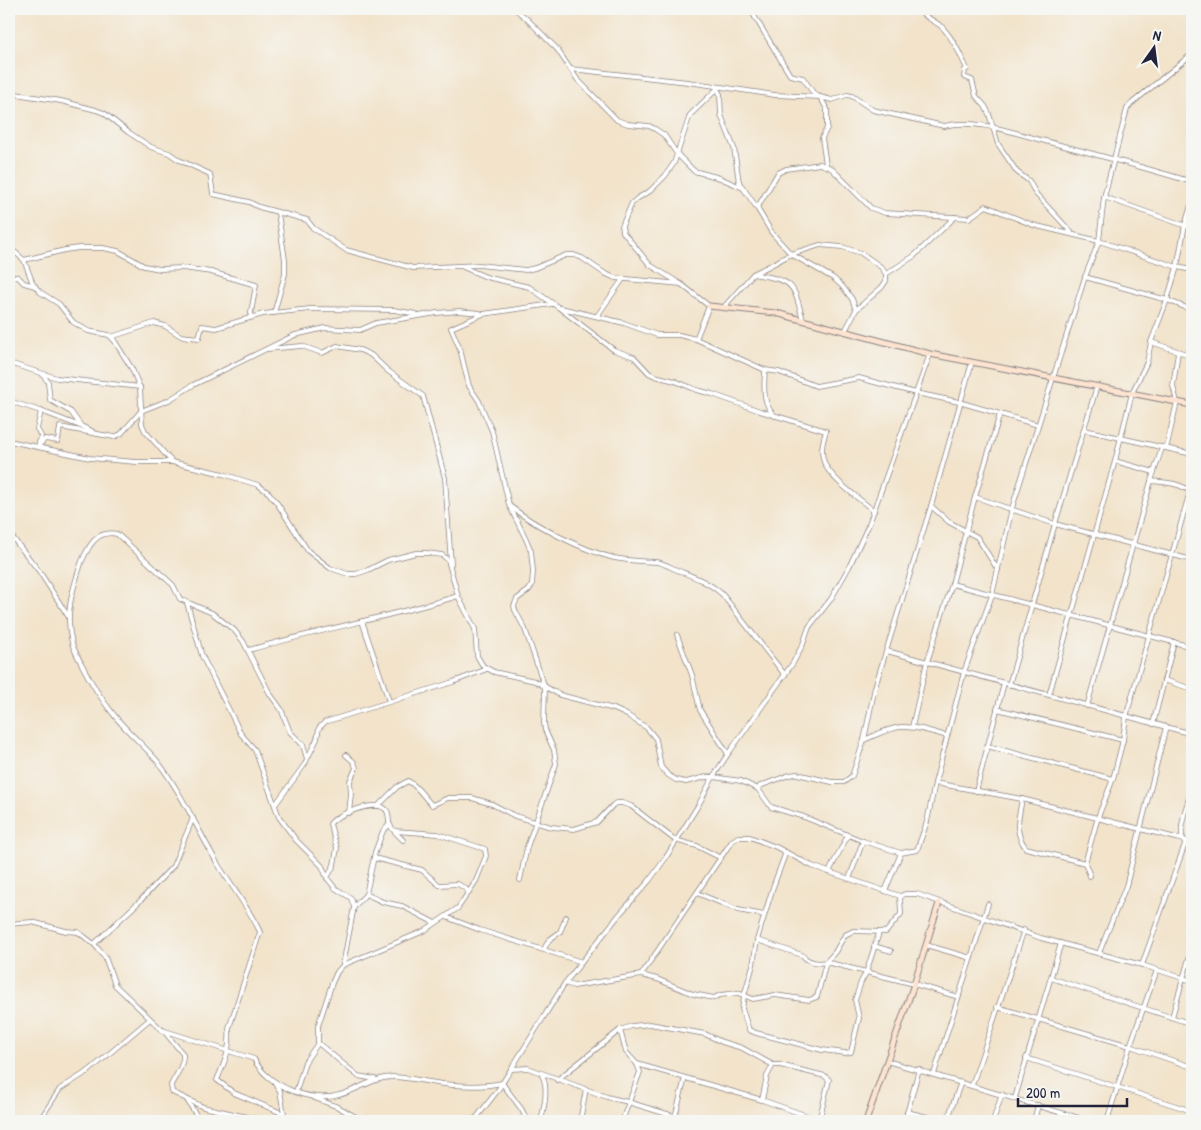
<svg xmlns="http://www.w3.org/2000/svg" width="1201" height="1130" font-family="'Patrick Hand',sans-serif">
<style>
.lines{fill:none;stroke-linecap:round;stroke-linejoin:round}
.street-casing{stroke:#8a8282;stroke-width:5.5}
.secondary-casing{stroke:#8a8282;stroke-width:7}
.street{stroke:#fff;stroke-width:4}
.secondary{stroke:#fde4d1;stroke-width:5}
</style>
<rect width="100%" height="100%" fill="#f6f6f2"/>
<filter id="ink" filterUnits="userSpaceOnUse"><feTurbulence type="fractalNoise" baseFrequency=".02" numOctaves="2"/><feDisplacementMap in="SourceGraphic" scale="10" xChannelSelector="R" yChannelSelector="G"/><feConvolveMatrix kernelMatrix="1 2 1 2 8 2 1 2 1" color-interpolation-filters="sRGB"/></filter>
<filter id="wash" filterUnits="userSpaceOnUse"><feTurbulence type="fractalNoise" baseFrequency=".0096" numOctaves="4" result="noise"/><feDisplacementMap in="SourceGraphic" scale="20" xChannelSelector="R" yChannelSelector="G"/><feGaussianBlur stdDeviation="1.12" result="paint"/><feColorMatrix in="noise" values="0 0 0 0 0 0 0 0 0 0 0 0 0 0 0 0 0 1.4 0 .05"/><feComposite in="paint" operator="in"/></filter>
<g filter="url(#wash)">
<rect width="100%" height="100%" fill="#f2e3ca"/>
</g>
<g filter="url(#ink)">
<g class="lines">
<!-- street casing -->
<g class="street-casing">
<g id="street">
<path d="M515 9 527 19 557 49 577 79 617 120 628 124 649 126 655 129 664 135 677 154 694 171 720 178 743 188"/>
<path d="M750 9 790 75 803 78 814 94 820 97 827 109V128L822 138 826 165"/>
<path d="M919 9C925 19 935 20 943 28 954 40 960 54 967 69L965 70 964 77 972 80 976 96 985 106 989 114 998 144 1017 172 1029 181 1036 194 1071 232"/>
<path d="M571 69 688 82 775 95 820 97 832 100 847 95 852 96 873 110 944 126C977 118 1013 133 1045 141 1094 154 1143 167 1192 182"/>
<path d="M717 89 720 94 721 115 734 148 739 182 757 208 772 233 791 254 833 278 842 286 852 299 856 310 845 331"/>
<path d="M9 93 61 101 96 110 104 113 128 132 151 147 169 153 179 160 210 174 213 194 249 202 259 207 307 220 313 228 346 250 413 268 479 265 526 270 535 268 566 255H574L582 258 604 273 615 278 681 284 709 306 696 339"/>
<path d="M1104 197 1192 228"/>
<path d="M757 208 778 173 786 169 820 164 831 168 871 208 885 213 969 218 986 206 1033 225 1099 241 1177 267 1192 270"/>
<path d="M9 247 24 260 33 284 40 292 59 304 73 322 88 331 109 335 114 340 132 369 140 388 142 424 145 431 172 462"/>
<path d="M24 260 65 250 79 248H103L118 251 144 266 160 269 183 268 211 272 256 285 250 318"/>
<path d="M463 267 486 277 529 287 558 307 614 350 634 357 649 373 655 376 675 381 697 390 712 394 760 411 826 431C823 441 820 451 824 462 830 479 860 499 874 511"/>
<path d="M753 274C794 281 793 282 803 320"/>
<path d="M886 274 914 256 955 217"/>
<path d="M9 276 18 277 24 283 35 286"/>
<path d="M1085 277 1167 300 1192 310"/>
<path d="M679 283 650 265 623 232 622 226 632 203 638 198 650 191 665 176 674 163 690 115 718 88"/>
<path d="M561 308 624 323 657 335H679L696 339 765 370 779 372 816 386 859 378 916 393 959 402 1038 425"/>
<path d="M723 308 753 274 771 265 791 254 820 245 842 247 861 253 881 267 886 274V281L882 287 856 310"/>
<path d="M274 313 285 274V260L278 213"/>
<path d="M597 316 623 279"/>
<path d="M111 337 154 323 165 326 181 336 199 338 202 326 216 328 263 314 310 309 394 310 416 314"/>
<path d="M1151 342 1192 356"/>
<path d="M267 349 302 346 322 353 337 346 360 350 371 355 388 371 423 396 445 478 451 564"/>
<path d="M9 363 57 378 140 387"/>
<path d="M765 370C764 387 762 404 775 416"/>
<path d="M43 375 48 382 50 400 71 412 81 426 92 431"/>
<path d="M9 401 41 411 80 426"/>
<path d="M41 411 37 429 41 436 38 446 45 439 58 441 60 427 114 437 121 434 141 411 169 400 193 385 295 335 325 328 360 330 376 323 437 313 459 311 480 313"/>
<path d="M1085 430 1192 454"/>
<path d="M9 441 90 458 136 462H172L223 474 258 485 269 493 277 503 308 551 330 568 348 574H356L368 570 388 560 416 553H427L442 555 448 560 458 596 475 629 477 656 483 666 494 672 535 681 560 695 614 709 627 715 647 728 656 739 661 767 668 775 676 780 686 782 706 777H713L741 781 758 789 771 807 804 817 863 841 901 853"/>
<path d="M1115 461 1154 472"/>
<path d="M1151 481C1164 482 1184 483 1192 494"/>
<path d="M975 497 1000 414"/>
<path d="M931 506 949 522 977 537 998 570"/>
<path d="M511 507C537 527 582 550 614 558 629 561 642 561 656 562 665 563 673 569 682 572 697 578 710 583 722 594L785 675"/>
<path d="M9 533 39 571 68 616"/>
<path d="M952 584 975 497 1055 524 1192 560"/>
<path d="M187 603 202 656 241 734 255 750 279 817 296 840 322 866 327 878 335 888 351 898 354 907 343 965 337 972 332 983 318 1026V1043L305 1062 296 1092"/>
<path d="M362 621 389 701"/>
<path d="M677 635 692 675 700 710 728 754"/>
<path d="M1188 646 1192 633"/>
<path d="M249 650C318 630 389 617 458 596"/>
<path d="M887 651 1192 734"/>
<path d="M1164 680 1192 689"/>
<path d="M1009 685 1055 524 1097 386"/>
<path d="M1049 695 1115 461 1132 393 1147 362 1151 342 1167 300 1177 267 1185 225 1192 202"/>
<path d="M1087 706 1151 481 1162 448 1167 445 1177 402 1173 386 1178 352"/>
<path d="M997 709 1123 740"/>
<path d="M1153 724 1174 642"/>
<path d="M912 727 927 662 952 584 1192 647"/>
<path d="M864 740C876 735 888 728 901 727 916 726 932 732 947 736"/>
<path d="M987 746 1113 779"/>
<path d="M346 755 354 762 356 768 350 781 351 794 349 813"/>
<path d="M307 759 317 739 319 728 325 722 453 682 487 669"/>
<path d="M935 783 1022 799 1192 842"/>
<path d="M758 789 760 786 789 775 797 774 832 782H844L852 776 864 740 875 687 931 506 972 362"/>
<path d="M976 791 1004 683"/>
<path d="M1022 799C1019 818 1013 831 1026 848L1085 863"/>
<path d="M275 805 305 764 307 759 303 745 290 732 281 709 270 694 243 641 234 630 212 613 180 599 173 585 117 534C97 530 89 545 82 561 73 588 64 614 72 643 74 650 78 657 81 663 90 681 101 699 114 715 127 732 144 745 158 762 181 792 197 828 216 861 230 885 248 906 260 932L229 1028C231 1049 225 1061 217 1080L234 1093 284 1114V1121"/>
<path d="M378 806 397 787 408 781C419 787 423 797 432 805L448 798H472L492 804 515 816 551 827 574 829 597 822 613 805 616 803H622L631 806 675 840 697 846 721 858"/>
<path d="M786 852 773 887 757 940 753 965 744 996 742 1009 749 1030 756 1033 822 1050 845 1053 851 1052 859 1018 855 1000 861 982 866 973 879 933"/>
<path d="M374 858 422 870 439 885 458 884 466 889 469 893"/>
<path d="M829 872 848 835"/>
<path d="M1090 876 1085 863 1098 817 1113 779 1123 740 1126 717 1192 484"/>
<path d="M327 878 334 865 337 848 330 824C336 814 374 801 384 808 391 812 387 820 390 825 393 831 399 836 403 840"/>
<path d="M849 879 863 841"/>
<path d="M520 880 527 847 556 764 554 750 545 730 544 723 545 688 525 629 515 610 514 606 517 599 529 590 532 585 533 571 531 551 526 539 509 505 492 431 479 401 469 386 460 349 451 328 483 314 552 304"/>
<path d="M885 891 901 853 917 850 927 822 935 783 964 672 992 595 1012 508 1085 277 1099 241 1104 197 1127 109 1131 104 1192 54"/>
<path d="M697 893 738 910 764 915"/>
<path d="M366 894 383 902 402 906 435 923"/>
<path d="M354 907 366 894 375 852 383 831 389 825"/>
<path d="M446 917 480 930 582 962"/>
<path d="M9 924 32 922 66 931 78 932 94 944 105 957 115 985 162 1030 254 1059C266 1085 311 1104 339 1095 358 1090 372 1078 392 1077 405 1077 418 1080 430 1082 454 1086 478 1088 502 1083L522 1110 527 1121"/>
<path d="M757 940 802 955C808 962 816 964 826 962L914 984 959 997"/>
<path d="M94 944 140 901 173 866 193 818"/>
<path d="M926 945 971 958"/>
<path d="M874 946 891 951"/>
<path d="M544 949 549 940 560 932 566 917"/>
<path d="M1099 953 1126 886 1166 727"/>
<path d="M343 965 424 931 458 908 476 881 486 856 485 849 438 834 395 831"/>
<path d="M1142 965 1185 844C1176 829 1188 804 1192 788"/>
<path d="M641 975 732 841 738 837H750L776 847 812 866 829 872 900 896 905 894H917L1041 938 1142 965 1192 981"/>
<path d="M1051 978 1192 1024"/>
<path d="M565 983 574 986 641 975 657 979 693 994 714 998 720 995 738 993 753 999 775 995 809 1000 817 997 826 962 835 952 845 935 853 931 886 932 901 914 900 896"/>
<path d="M997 1007 1130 1046 1192 1067"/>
<path d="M1172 1017 1192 948"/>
<path d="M163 1030 183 1054C184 1065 176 1075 171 1085L172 1092 203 1107 265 1121"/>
<path d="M620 1030 626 1052 637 1064 640 1072 622 1121"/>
<path d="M318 1043 358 1076 375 1079"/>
<path d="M1026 1058 1192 1111"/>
<path d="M887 1061 1089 1121"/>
<path d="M637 1064 762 1100 819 1120"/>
<path d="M511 1069 528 1068 607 1097 628 1102 690 1121"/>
<path d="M934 1074 988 904"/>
<path d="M557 1080 620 1030 632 1026 650 1024 705 1034 722 1042 742 1048 773 1065"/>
<path d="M275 1083 280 1091 284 1114"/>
<path d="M972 1085 1024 930"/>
<path d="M312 1097 338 1107 363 1121"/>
<path d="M1015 1098 1061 943"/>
<path d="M187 1100 200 1121"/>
<path d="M762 1100 767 1076 773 1065H780L825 1076 829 1080 819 1121"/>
<path d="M907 1112 944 1121"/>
<path d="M675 1117 685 1078"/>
<path d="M39 1121 60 1089 90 1070 150 1019"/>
<path d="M472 1121 477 1117 498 1090 565 983 619 915 649 881 665 859 699 804 713 777 728 754 793 663 803 644 809 627 831 599 849 567 869 524 930 354"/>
<path d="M541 1121C544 1107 549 1088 542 1075"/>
<path d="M580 1121 586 1089"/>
<path d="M905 1121 919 1069"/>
<path d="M947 1121 961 1082"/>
<path d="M993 1121 1002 1094"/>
<path d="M1034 1121 1038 1105"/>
<path d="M1107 1121 1130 1046 1157 970"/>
</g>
</g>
<!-- secondary casing -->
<g class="secondary-casing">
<g id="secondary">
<path d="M709 306 776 313 930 354 1192 405"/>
<path d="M866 1121 914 984 939 903"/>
</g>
</g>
<!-- street -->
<use href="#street" class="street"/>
<!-- secondary -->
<use href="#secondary" class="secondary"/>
</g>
</g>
<!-- margin -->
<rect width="1201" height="1130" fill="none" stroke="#f6f6f2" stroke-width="30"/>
<!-- north arrow -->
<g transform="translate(1154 48) rotate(14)" stroke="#f6f6f2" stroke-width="4" paint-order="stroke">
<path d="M0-4L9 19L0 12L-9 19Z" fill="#22223b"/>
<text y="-8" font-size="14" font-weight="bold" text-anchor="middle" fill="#22223b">N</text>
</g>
<!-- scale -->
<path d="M1018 1098v8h109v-8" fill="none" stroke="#22223b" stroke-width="2.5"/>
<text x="1026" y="1098" font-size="15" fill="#22223b" stroke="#f6f6f2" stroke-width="4" paint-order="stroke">200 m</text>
</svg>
